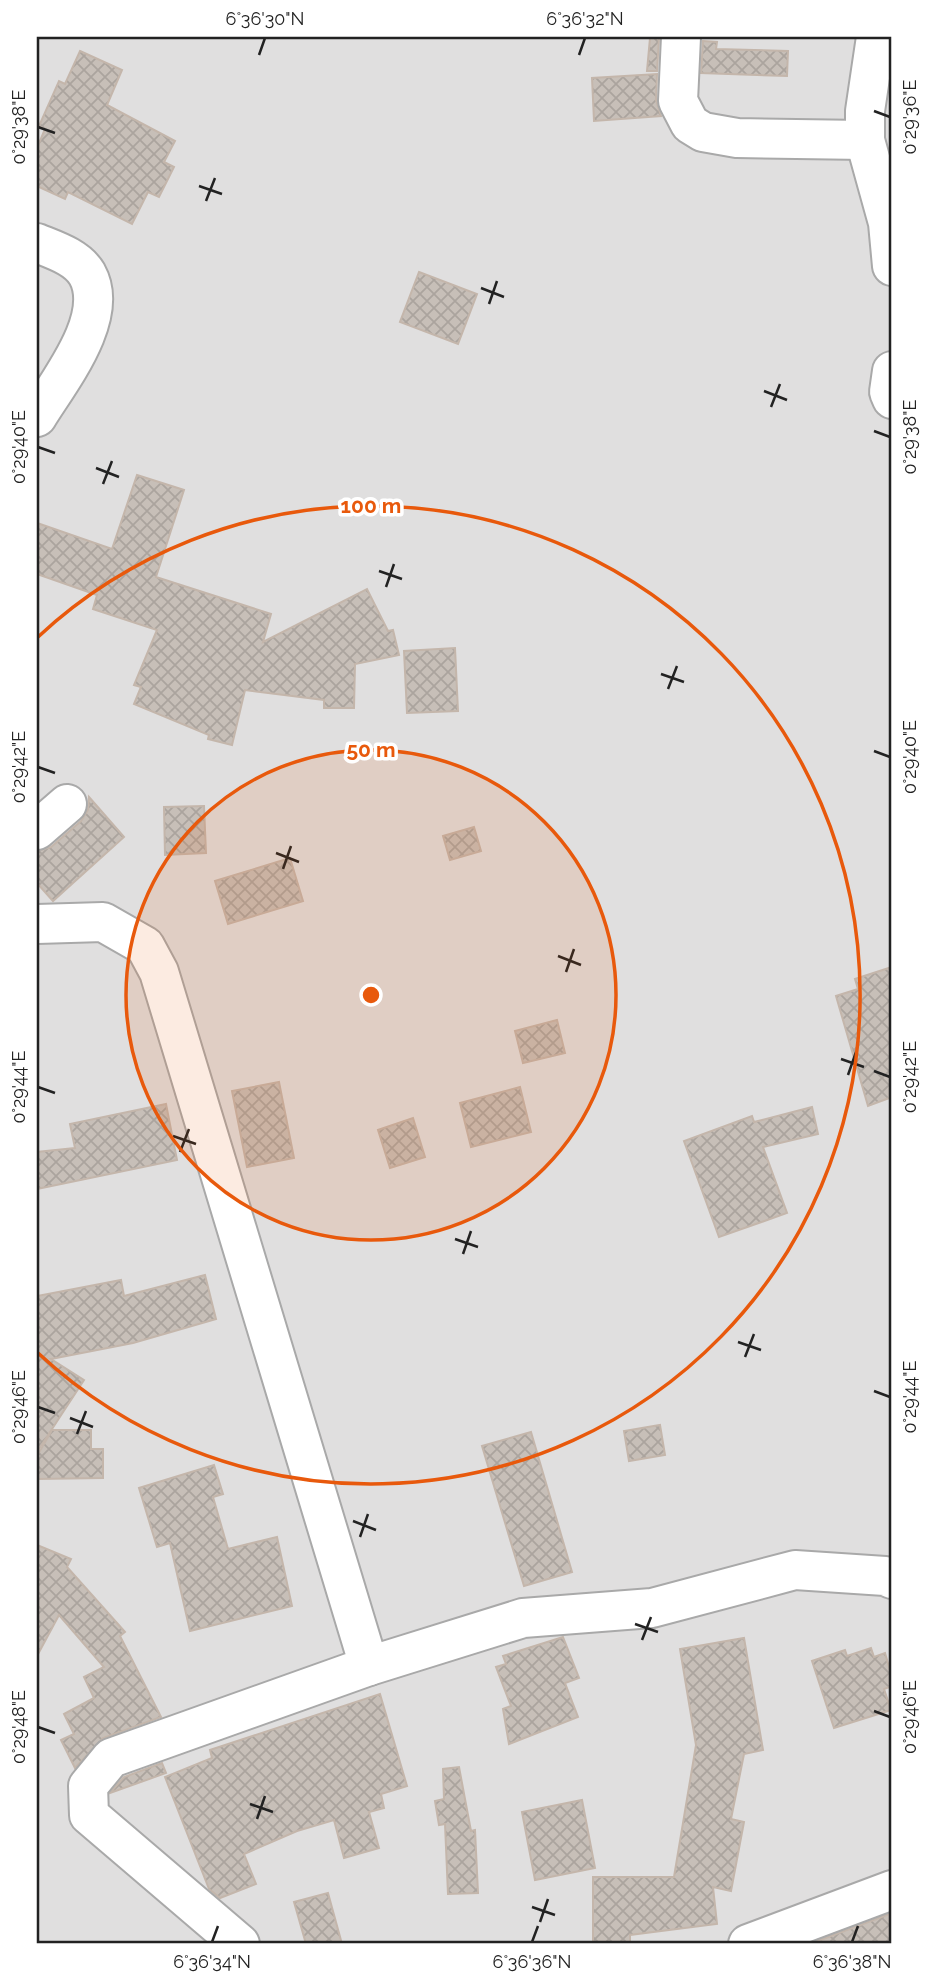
<svg xmlns="http://www.w3.org/2000/svg" width="929" height="1981" font-family="Raleway,sans-serif">
<style>
.residential{fill:#e0dfdf}
.building{fill:url(#building-cross-hatch);stroke:#c4b6ab;stroke-width:2}
.lines{fill:none;stroke-linecap:round;stroke-linejoin:round}
.street-casing{stroke:#a9a9a9;stroke-width:42}
.street{stroke:#fff;stroke-width:38}
.ticks{fill:none;stroke:#222;stroke-width:2.5}
.ring{fill:none;stroke:#e8590c;stroke-width:3.5}
.centre{fill:#e8590c;stroke:#fff;stroke-width:3.5}
.ring-label{font-size:21px;text-anchor:middle;font-weight:bold;fill:#e8590c;stroke:#fff;stroke-width:7;stroke-linejoin:round;paint-order:stroke}
.neatline{fill:none;stroke:#222;stroke-width:2.5}
.ticks-label{font-size:18px;text-anchor:middle;fill:#222}
</style>
<defs>
<pattern id="building-cross-hatch" width="8" height="8" patternUnits="userSpaceOnUse" patternTransform="scale(1.75)"><rect width="8" height="8" fill="#c7bfb8"/><path d="M0 0l8 8M0 8l8-8" fill="none" stroke="#aba49e"/></pattern>
</defs>
<rect width="100%" height="100%" fill="#f2efe9"/>
<!-- residential -->
<rect class="residential" x="37" y="37" width="855" height="1907"/>
<!-- building -->
<g class="building">
<path d="M650 38H659L657 71H647Z"/>
<path d="M703 41 717 42 716 49 788 51 787 76 701 73Z"/>
<path d="M80 51 122 70 107 105 175 141 164 162 174 167 159 197 148 192 132 224 68 192 65 199 37 186V148L45 129 39 126 59 81 65 84Z"/>
<path d="M657 74 656 100 661 116 594 121 592 78Z"/>
<path d="M419 272 477 294 458 344 400 322Z"/>
<path d="M137 475 184 490 156 577 271 614 263 642 367 589 388 631 393 630 399 655 355 664 354 708H324V700L245 690 232 745 208 739 209 735 134 704 141 687 134 685 157 630 93 609 97 595 37 574V523L112 549Z"/>
<path d="M455 648 458 711 407 713 404 651Z"/>
<path d="M89 797 124 837 53 901 37 883V851L51 847 81 821 88 810Z"/>
<path d="M204 806 206 853 165 855 164 807Z"/>
<path d="M474 827 481 851 450 860 443 836Z"/>
<path d="M290 858 303 901 228 924 215 881Z"/>
<path d="M892 967V1097L868 1106 836 996 858 989 855 979Z"/>
<path d="M557 1020 565 1053 523 1063 515 1031Z"/>
<path d="M279 1082 294 1158 247 1167 232 1091Z"/>
<path d="M520 1087 531 1132 471 1147 460 1103Z"/>
<path d="M166 1104 177 1160 37 1189V1152L75 1148 70 1124Z"/>
<path d="M812 1107 818 1134 763 1147 787 1213 719 1237 684 1141 752 1116 754 1122Z"/>
<path d="M413 1118 425 1157 390 1168 378 1130Z"/>
<path d="M205 1275 216 1319 133 1343 51 1359 84 1380 37 1452V1296L121 1280 124 1296Z"/>
<path d="M660 1425 665 1455 629 1461 624 1431Z"/>
<path d="M52 1430H91V1449H103V1478L37 1479V1456Z"/>
<path d="M531 1432 572 1572 524 1586 482 1446Z"/>
<path d="M214 1465 223 1494 213 1497 228 1549 277 1537 292 1606 190 1631 170 1543 157 1547 139 1488Z"/>
<path d="M37 1545 71 1559 67 1567 125 1632 120 1636 161 1717 103 1738 75 1768 61 1740 74 1734 64 1714 94 1698 84 1677 104 1667 59 1615 37 1656Z"/>
<path d="M563 1637 579 1678 565 1683 578 1717 509 1744 503 1709 511 1706 496 1667 506 1664 503 1656Z"/>
<path d="M744 1638 763 1750 744 1754 731 1819 744 1822 731 1891 713 1887 717 1924 630 1935V1944H593V1877H674L696 1745 680 1649Z"/>
<path d="M871 1648 874 1657 885 1653 892 1677V1686L884 1689 891 1710 834 1728 812 1661 845 1650 847 1656Z"/>
<path d="M380 1694 407 1786 381 1794 384 1808 369 1812 379 1848 344 1858 334 1820 297 1831 244 1854 256 1884 220 1898 209 1889 165 1777 212 1758 210 1750Z"/>
<path d="M162 1763 166 1773 110 1793 124 1777Z"/>
<path d="M459 1767 471 1831 475 1830 478 1893 448 1894 445 1824 439 1825 435 1801 444 1799 443 1769Z"/>
<path d="M582 1800 595 1868 535 1880 522 1812Z"/>
<path d="M328 1893 342 1944H306L294 1902Z"/>
<path d="M892 1913V1944H815V1942Z"/>
</g>
<g class="lines">
<!-- street casing -->
<g class="street-casing">
<g id="street">
<path d="M681 37 678 101 690 124 703 132 737 138 865 140"/>
<path d="M876 37 865 111V140L888 223 892 266"/>
<path d="M37 243C54 250 77 257 87 274 111 317 59 381 37 417"/>
<path d="M892 371 889 392 892 399"/>
<path d="M37 830 67 804"/>
<path d="M37 924 103 922 145 946 159 972 369 1666 111 1758 88 1786 89 1815 240 1944"/>
<path d="M369 1666 523 1618 652 1608 795 1570 885 1576 892 1579"/>
<path d="M748 1944 892 1890"/>
</g>
</g>
<!-- street -->
<use href="#street" class="street"/>
</g>
<!-- ticks -->
<path class="ticks" d="M259 55 265 38M579 55 585 38M874 111 890 117M38 127 55 133M199 186 222 194M206 201 215 178M481 288 504 297M489 304 497 281M764 391 787 400M771 407 780 384M874 431 890 437M38 447 55 453M96 468 119 477M103 484 112 461M379 571 402 579M386 587 394 564M661 674 684 682M668 689 677 666M874 751 890 757M38 767 55 773M276 853 299 862M283 869 291 846M558 956 581 965M566 972 574 949M841 1059 864 1067M874 1071 890 1077M848 1075 856 1052M38 1087 55 1093M173 1136 196 1144M180 1152 189 1129M455 1239 478 1247M463 1254 471 1231M738 1342 761 1350M745 1357 754 1334M874 1391 890 1397M38 1407 55 1413M70 1418 93 1427M77 1434 86 1411M353 1521 376 1530M360 1537 368 1514M635 1624 658 1632M642 1640 651 1617M874 1711 890 1717M38 1727 55 1733M250 1804 273 1812M257 1819 265 1796M532 1907 555 1915M540 1922 548 1899M212 1942 218 1926M532 1942 538 1926M852 1942 858 1926"/>
<!-- distance rings -->
<circle cx="371" cy="995" r="245" fill="#e8590c" fill-opacity=".12"/>
<g class="ring">
<circle cx="371" cy="995" r="245"/>
<path d="M38 637A489 489 0 1 1 38 1353"/>
</g>
<circle cx="371" cy="995" r="10" class="centre"/>
<g class="ring-label">
<text x="371" y="513">100 m</text>
<text x="371" y="757">50 m</text>
</g>
<!-- border -->
<rect width="929" height="1981" fill="none" stroke="#ffffff" stroke-width="77"/>
<rect x="38" y="38" width="852" height="1904" class="neatline"/>
<g class="ticks-label">
<text x="265" y="25">6°36'30"N</text>
<text x="585" y="25">6°36'32"N</text>
<text transform="translate(910 117) rotate(-90)" y="6">0°29'36"E</text>
<text transform="translate(19 127) rotate(-90)" y="6">0°29'38"E</text>
<text transform="translate(910 437) rotate(-90)" y="6">0°29'38"E</text>
<text transform="translate(19 447) rotate(-90)" y="6">0°29'40"E</text>
<text transform="translate(910 757) rotate(-90)" y="6">0°29'40"E</text>
<text transform="translate(19 767) rotate(-90)" y="6">0°29'42"E</text>
<text transform="translate(910 1077) rotate(-90)" y="6">0°29'42"E</text>
<text transform="translate(19 1087) rotate(-90)" y="6">0°29'44"E</text>
<text transform="translate(910 1397) rotate(-90)" y="6">0°29'44"E</text>
<text transform="translate(19 1407) rotate(-90)" y="6">0°29'46"E</text>
<text transform="translate(910 1717) rotate(-90)" y="6">0°29'46"E</text>
<text transform="translate(19 1727) rotate(-90)" y="6">0°29'48"E</text>
<text x="212" y="1968">6°36'34"N</text>
<text x="532" y="1968">6°36'36"N</text>
<text x="852" y="1968">6°36'38"N</text>
</g>
</svg>
